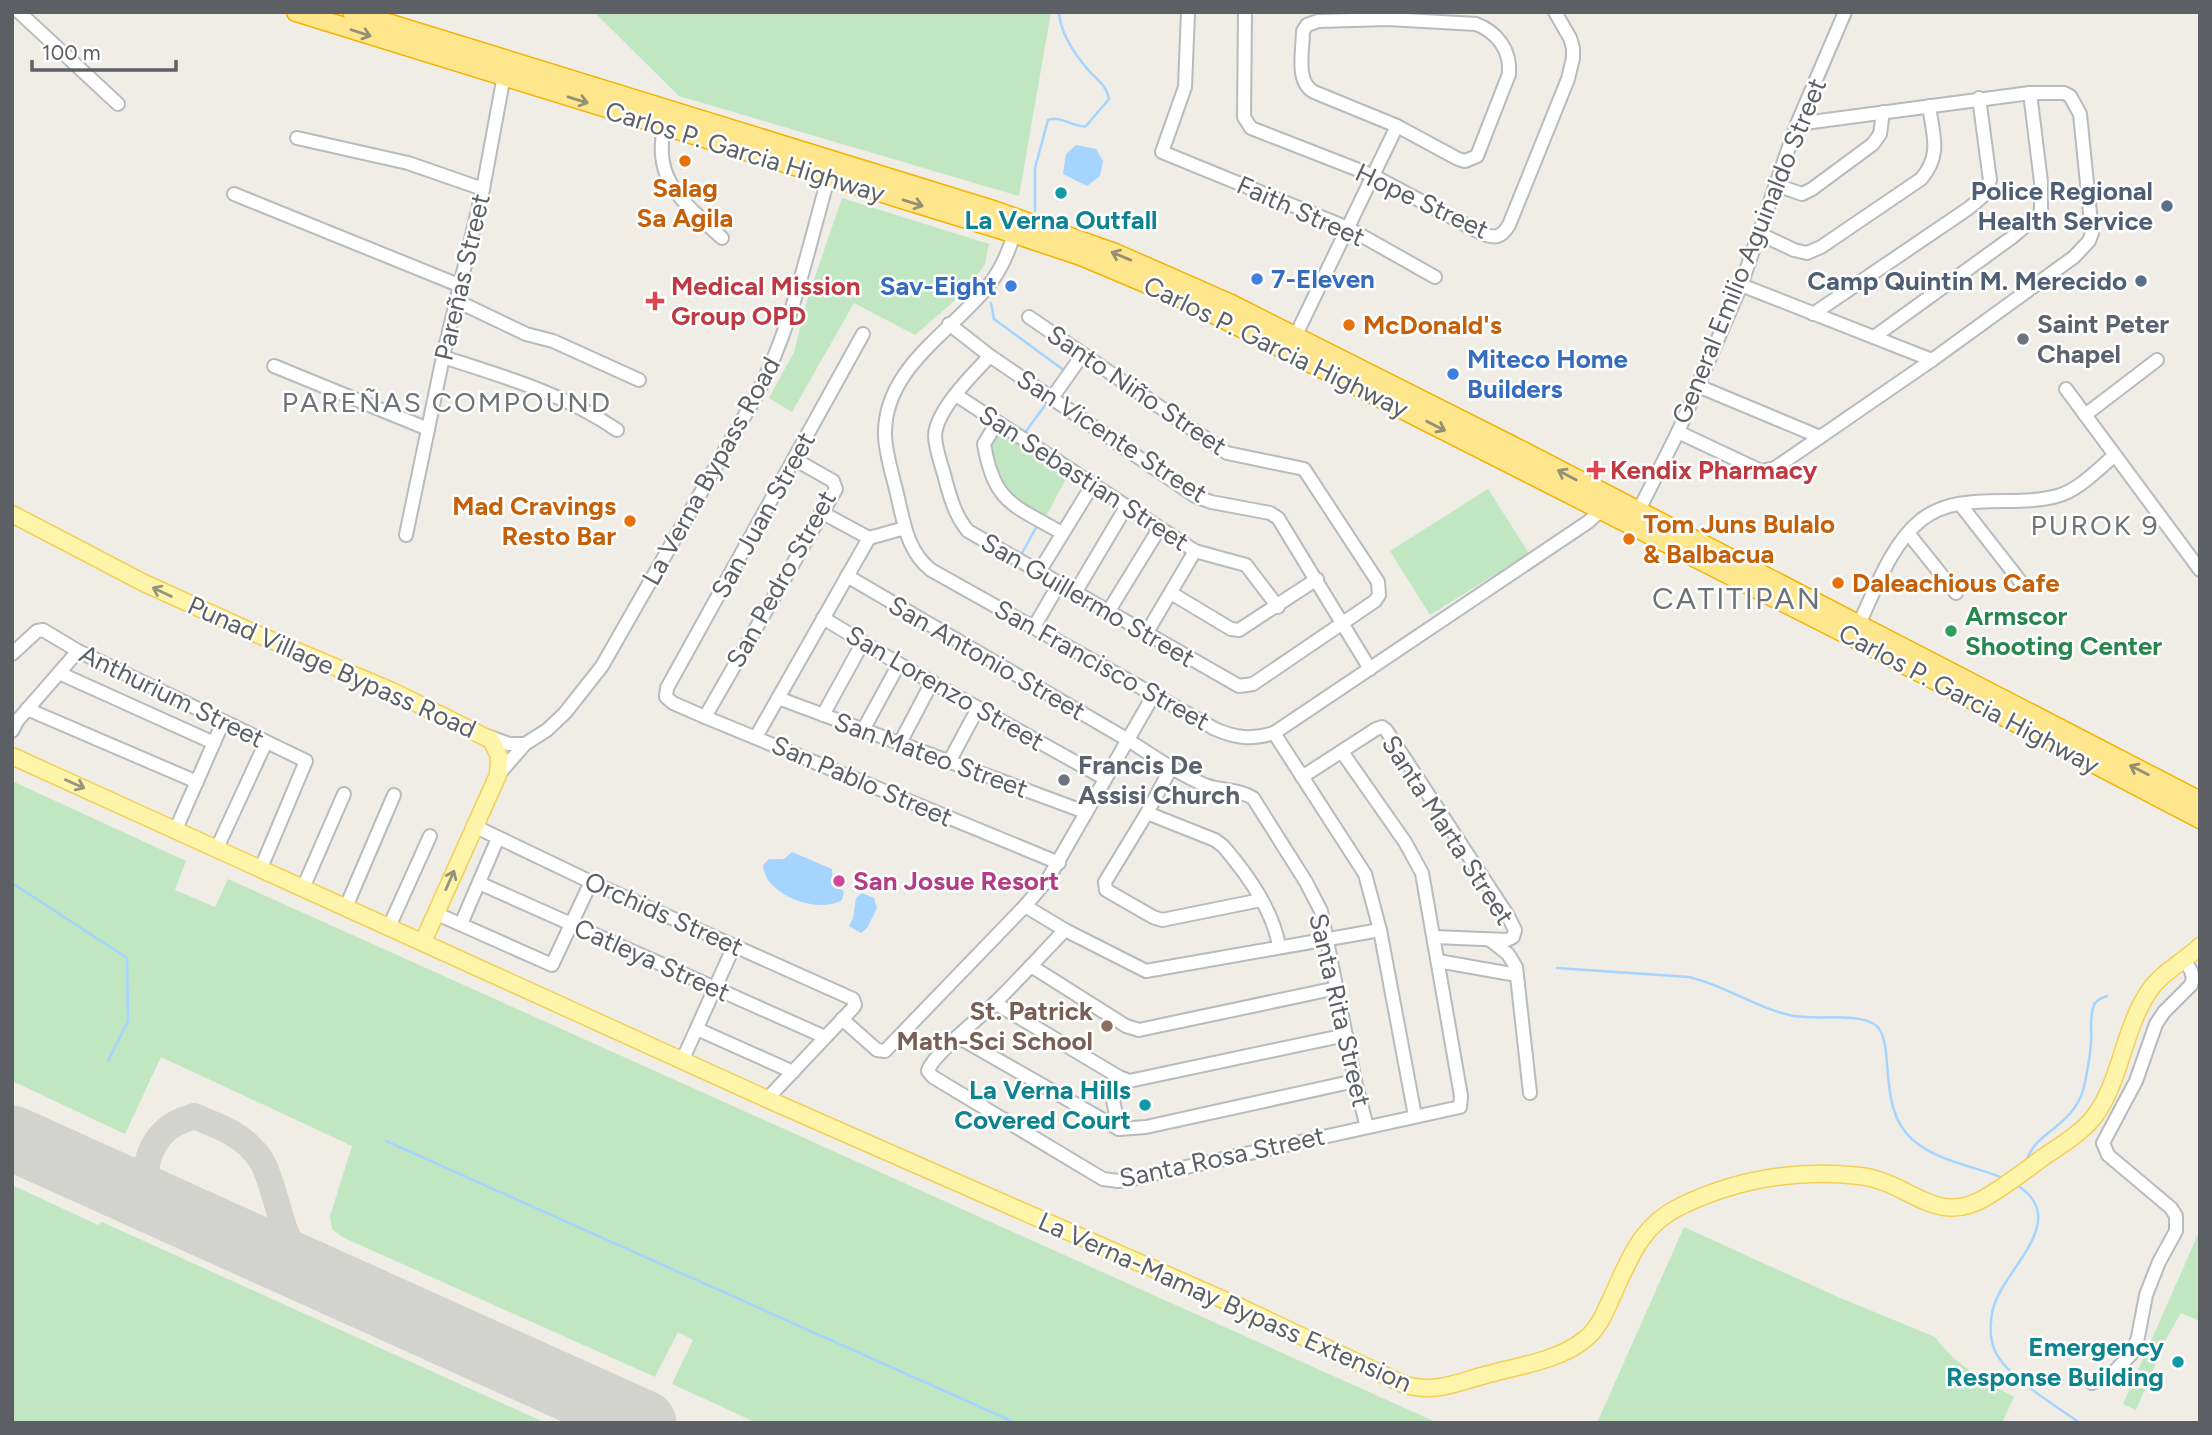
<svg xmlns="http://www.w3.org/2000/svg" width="2212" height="1435" font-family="Figtree,sans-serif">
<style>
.green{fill:#c1e7c2}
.water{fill:#a5d4ff}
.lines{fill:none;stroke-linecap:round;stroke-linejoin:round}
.stream{stroke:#a5d4ff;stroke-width:2.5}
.taxiway{stroke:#d2d2ce;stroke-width:26}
.runway{stroke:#d2d2ce;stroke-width:65}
.minor-casing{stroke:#b7babf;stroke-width:16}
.major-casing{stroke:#f3cf59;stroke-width:19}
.highway-casing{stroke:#f4b200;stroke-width:21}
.minor{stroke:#fff;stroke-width:12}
.major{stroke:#fff5aa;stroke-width:16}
.highway{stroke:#fee68d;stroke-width:18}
.oneway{stroke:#958f73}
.oneway2{stroke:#95947d}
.food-dot{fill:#e8710a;stroke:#fff;stroke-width:2.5}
.culture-dot{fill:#0f9aa8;stroke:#fff;stroke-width:2.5}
.service-dot{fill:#5c6f8a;stroke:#fff;stroke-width:2.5}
.shop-dot{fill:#3f7fe0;stroke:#fff;stroke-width:2.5}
.health-dot{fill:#e0444e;stroke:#fff;stroke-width:2.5}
.worship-dot{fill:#6b7280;stroke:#fff;stroke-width:2.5}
.leisure-dot{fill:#2e9e5b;stroke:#fff;stroke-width:2.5}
.hotel-dot{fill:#d1479c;stroke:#fff;stroke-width:2.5}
.education-dot{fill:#8d6e63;stroke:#fff;stroke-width:2.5}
.labels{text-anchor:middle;stroke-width:5;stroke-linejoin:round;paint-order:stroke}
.street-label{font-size:26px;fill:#5c6065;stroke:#fff}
.food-label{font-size:26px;font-weight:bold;fill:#c56008;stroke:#fff;text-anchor:start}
.service-label{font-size:26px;font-weight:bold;fill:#4e5e75;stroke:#fff;text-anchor:end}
.culture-label{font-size:26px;font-weight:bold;fill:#0d838f;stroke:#fff;text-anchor:end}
.shop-label{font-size:26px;font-weight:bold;fill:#366cbe;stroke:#fff;text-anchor:start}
.health-label{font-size:26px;font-weight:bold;fill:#be3a42;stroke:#fff;text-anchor:start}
.worship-label{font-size:26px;font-weight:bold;fill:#5b616d;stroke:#fff;text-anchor:start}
.leisure-label{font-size:26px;font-weight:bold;fill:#27864d;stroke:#fff;text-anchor:start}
.hotel-label{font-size:26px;font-weight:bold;fill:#b23c85;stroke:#fff;text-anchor:start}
.education-label{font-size:26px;font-weight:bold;fill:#785e54;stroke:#fff;text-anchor:end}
.neighbourhood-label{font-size:28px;letter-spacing:2px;fill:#6d7277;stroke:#fff}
.quarter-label{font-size:30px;letter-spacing:2px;fill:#6d7277;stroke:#fff}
</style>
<rect width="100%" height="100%" fill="#efede5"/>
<!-- green -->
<g class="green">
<path d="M594 12H1051L1019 196 679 96Z"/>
<path d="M842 198 989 244 985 264 967 290 915 335 854 303 792 412 769 398 794 352 808 297Z"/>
<path d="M998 426 1068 475 1044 520 1001 487 988 442Z"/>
<path d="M1488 489 1529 553 1430 615 1390 551Z"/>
<path d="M12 781 186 861 175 890 215 907 228 879 1438 1423H757L672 1384 693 1340 678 1332 655 1377 342 1237 332 1229 330 1216 352 1146 161 1057 125 1134 12 1081Z"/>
<path d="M12 1185 98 1225 102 1222 546 1423H12Z"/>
<path d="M1684 1227 1838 1297 1935 1337C1955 1365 1985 1381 2014 1397L2002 1423H1597Z"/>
<path d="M2200 1230V1321L2181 1313 2167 1337 2136 1410 2123 1404Z"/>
</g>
<!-- water -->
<g class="water">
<path d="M1076 145 1096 149 1103 161 1100 176 1087 186 1063 174 1066 154Z"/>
<path d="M792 852 832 869 833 882 844 892 842 900C819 915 764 895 763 865L769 859H784Z"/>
<path d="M862 893 874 898 877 908 867 928 861 933 849 926 853 918 856 898Z"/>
</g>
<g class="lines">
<!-- stream -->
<g class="stream">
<path d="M1035 211V168L1048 120C1062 115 1073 128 1086 126L1109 99C1107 87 1098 80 1090 72 1076 56 1060 34 1059 12"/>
<path d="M991 303 994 319 1065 371"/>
<path d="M1024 434 1046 404"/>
<path d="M1021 555 1038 524"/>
<path d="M12 883 127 958 128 1021 108 1061"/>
<path d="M1557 968 1689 977C1725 985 1757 1009 1794 1016 1816 1020 1856 1013 1874 1024 1898 1038 1874 1109 1914 1141 1940 1162 1974 1166 2003 1178"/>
<path d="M386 1141 1016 1423"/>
<path d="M2026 1163C2034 1130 2073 1129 2084 1087 2087 1073 2090 1057 2091 1043 2092 1031 2089 1017 2094 1005 2096 1000 2101 998 2107 996"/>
<path d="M2015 1184C2070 1216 2012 1263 1997 1298 1990 1312 1988 1336 1995 1351 2006 1376 2056 1406 2080 1423"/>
</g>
<!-- taxiway -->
<path class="taxiway" d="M242 1241C220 1239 198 1242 178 1232 141 1213 135 1159 165 1131 173 1123 183 1120 194 1116 215 1125 239 1133 254 1151 263 1160 267 1172 271 1184 286 1232 286 1255 331 1282"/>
<!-- runway -->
<path class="runway" d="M12 1138 644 1423"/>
<!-- minor casing -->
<g class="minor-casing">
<g id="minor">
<path d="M19 12 118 104"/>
<path d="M1188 12 1185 87 1162 152 1348 228 1435 277"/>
<path d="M1245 12 1244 117 1251 128 1374 176 1481 233C1495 239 1501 238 1509 225L1568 79 1573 58V48L1570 38 1555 12"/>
<path d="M1388 19 1476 24C1497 32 1511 50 1509 74L1477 156 1465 161 1458 159 1397 126 1314 92C1295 82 1303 50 1303 31L1307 25 1318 21Z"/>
<path d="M666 121C649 179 684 202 722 238"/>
<path d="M297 138 408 163 483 189"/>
<path d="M1776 185 1802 194 1812 189 1873 144 1880 134 1883 112"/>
<path d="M234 194 461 286"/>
<path d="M1016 229C1009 250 1002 269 988 286 952 332 883 368 885 436 886 456 893 476 897 494 904 523 907 551 931 570L1215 729C1236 738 1251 740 1274 733L1588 522 1601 510 1604 504"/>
<path d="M1758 233 1794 250 1807 253 1821 247 1921 179C1942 155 1933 135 1929 106"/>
<path d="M1741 285 1932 360"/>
<path d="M457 301 526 334 553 341 639 380"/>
<path d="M1813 314 1969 208 1982 197 1990 180 1979 98"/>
<path d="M949 324 990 356 1195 496 1211 502 1270 513 1278 518 1370 669"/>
<path d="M863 334 667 688 666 697 673 703 705 717 1059 863"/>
<path d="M1874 337 2011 238 2041 213V182L2030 93"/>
<path d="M1292 343 1397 126"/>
<path d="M990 356C973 374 937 409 935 435 935 450 943 468 946 482 951 500 956 517 968 531L1239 686 1253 684 1375 601 1379 595 1378 582 1304 469 1227 453 1029 317"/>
<path d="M443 357C502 376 565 394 617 430"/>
<path d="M274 366 428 429"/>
<path d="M1698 386 1820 437"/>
<path d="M2066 389 2200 570"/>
<path d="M956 395 1195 551 1246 565 1278 607"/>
<path d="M1052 398 1083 354"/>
<path d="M2085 415 2157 360"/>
<path d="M997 422 984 444C994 504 1014 505 1062 533"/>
<path d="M1678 432 1761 471 1775 468 1932 360 2074 257 2089 241 2092 233 2080 114 2070 96 2064 93H2030L1797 124"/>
<path d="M1960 504 2020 581"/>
<path d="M821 512 869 538"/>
<path d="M1636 516 1678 432 1741 285 1797 124 1845 12"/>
<path d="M1908 533 1956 593"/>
<path d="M406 535 443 357 483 189 505 70"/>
<path d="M1039 572 1093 484"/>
<path d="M847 576 1128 740C1153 756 1177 773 1205 785 1221 791 1239 789 1253 798L1306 882 1321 911 1355 1081 1367 1127"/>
<path d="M1075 593 1126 507"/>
<path d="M1171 593 1231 629 1239 630 1317 579"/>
<path d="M1108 612 1159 529"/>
<path d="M823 618 899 664 1104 778"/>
<path d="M1034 627 1059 584"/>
<path d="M1856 630C1874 594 1889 546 1921 520 1959 490 2014 508 2057 496 2078 491 2098 469 2114 456"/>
<path d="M1146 634 1195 551"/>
<path d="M12 654 37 631 43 630 78 651 306 761 261 868"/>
<path d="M59 673 214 743"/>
<path d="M778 698 1085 812"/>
<path d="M27 709 197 782"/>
<path d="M823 715 863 642"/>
<path d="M705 717 836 489 833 481 794 459"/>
<path d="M863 730 899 664"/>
<path d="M12 731 18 720 78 651"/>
<path d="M1274 733 1365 874 1380 930 1415 1116"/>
<path d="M487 736 509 744H525"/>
<path d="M756 737 869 538 905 528"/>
<path d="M900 743 932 682"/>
<path d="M949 762 978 708"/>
<path d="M1171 768 1147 813 1105 882 1106 890 1153 917 1162 920 1261 900"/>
<path d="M498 775 525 744 547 730 565 713 602 666 756 396C793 326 808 247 830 172"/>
<path d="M1302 777 1376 729 1382 727 1386 730 1508 916 1515 930 1513 937 1507 940 1434 937"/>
<path d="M1147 813 1215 840 1223 846C1247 874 1274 911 1279 947"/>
<path d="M474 826 591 882 853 999 855 1005 853 1008 767 1099"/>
<path d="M176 829 223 722"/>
<path d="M217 848 266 742"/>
<path d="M479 883 825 1037"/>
<path d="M303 888 344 794"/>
<path d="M1025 906 1065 930 1146 971 1380 930"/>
<path d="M346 907 394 795"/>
<path d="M435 913 552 965 591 882"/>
<path d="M461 924 498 838"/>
<path d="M389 927 430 836"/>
<path d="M1065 930C1042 954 1020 978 996 1002 982 1016 932 1055 928 1071L933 1077 1103 1179 1118 1181 1127 1180 1460 1107 1461 1096 1422 873 1405 842 1342 752"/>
<path d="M1490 940 1508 954 1516 967 1530 1093"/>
<path d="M1438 961 1517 975"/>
<path d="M1031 966 1126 1026 1139 1030 1337 988"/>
<path d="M995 1003 1119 1077 1129 1081 1346 1035"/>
<path d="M842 1019 877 1050 885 1051 1025 906 1048 879 1153 696"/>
<path d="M697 1029 793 1072"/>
<path d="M958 1037 1119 1129 1146 1127 1355 1081"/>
<path d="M682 1061 734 946"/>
<path d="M1119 1129 1113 1100 1124 1079"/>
<path d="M2092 1383 2115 1371 2133 1352 2138 1337 2146 1295 2159 1262 2176 1231V1216L2171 1208 2108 1155 2103 1143 2136 1081 2156 1024 2164 1012 2191 985 2193 978 2191 971 2185 959"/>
</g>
</g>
<!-- major casing -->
<g class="major-casing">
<g id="major">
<path d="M12 514 144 583 252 632 392 691 491 740 499 756 498 775 423 942"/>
<path d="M12 756 767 1099 1240 1307 1403 1384C1432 1394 1457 1383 1485 1375 1517 1366 1558 1361 1584 1340 1597 1330 1604 1315 1610 1301 1629 1261 1639 1226 1681 1206 1737 1179 1798 1169 1860 1176 1911 1182 1936 1229 1988 1196 2008 1184 2026 1170 2045 1156 2062 1145 2081 1133 2094 1117 2122 1080 2123 1026 2152 987 2165 970 2185 961 2200 946"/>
</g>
</g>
<!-- highway casing -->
<g class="highway-casing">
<g id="highway">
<path d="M296 12 1015 234 1081 256 1188 301 1852 637 2200 819"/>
<path d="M352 12 990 209 1115 253 1229 303 1513 446 2200 801"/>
</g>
</g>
<!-- minor -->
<use href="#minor" class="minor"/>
<!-- major -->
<use href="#major" class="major"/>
<!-- highway -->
<use href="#highway" class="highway"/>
</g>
<!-- one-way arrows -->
<defs><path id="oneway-shaft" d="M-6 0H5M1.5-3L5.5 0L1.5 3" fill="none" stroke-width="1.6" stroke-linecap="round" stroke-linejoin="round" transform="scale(1.75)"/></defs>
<g class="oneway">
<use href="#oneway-shaft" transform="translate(361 33) rotate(18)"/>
<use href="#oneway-shaft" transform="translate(578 100) rotate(17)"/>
<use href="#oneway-shaft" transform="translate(913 203) rotate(17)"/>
<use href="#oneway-shaft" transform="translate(1121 256) rotate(-157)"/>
<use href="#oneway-shaft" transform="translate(1436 426) rotate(27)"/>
<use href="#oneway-shaft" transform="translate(1567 475) rotate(-152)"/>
<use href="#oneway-shaft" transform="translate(2139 770) rotate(-153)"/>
</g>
<g class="oneway2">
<use href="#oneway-shaft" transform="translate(162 592) rotate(-155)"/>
<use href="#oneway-shaft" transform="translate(75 784) rotate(24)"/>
<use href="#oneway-shaft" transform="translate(450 880) rotate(-66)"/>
</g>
<!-- markers -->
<g class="food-dot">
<circle cx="685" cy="161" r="7"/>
<circle cx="1349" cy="325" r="7"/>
<circle cx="630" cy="521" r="7"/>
<circle cx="1629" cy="539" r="7"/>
<circle cx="1838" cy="583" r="7"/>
</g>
<g class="culture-dot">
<circle cx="1061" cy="193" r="7"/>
<circle cx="1145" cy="1105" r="7"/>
<circle cx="2178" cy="1362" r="7"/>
</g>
<g class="service-dot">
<circle cx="2167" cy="206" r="7"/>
<circle cx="2141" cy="281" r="7"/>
</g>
<g class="shop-dot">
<circle cx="1257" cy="279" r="7"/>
<circle cx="1011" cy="286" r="7"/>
<circle cx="1453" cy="374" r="7"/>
</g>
<g class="health-dot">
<path d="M651.5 290.5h7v7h7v7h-7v7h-7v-7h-7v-7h7z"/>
<path d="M1592.5 459.5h7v7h7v7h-7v7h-7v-7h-7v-7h7z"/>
</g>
<g class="worship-dot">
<circle cx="2023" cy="339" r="7"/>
<circle cx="1064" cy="780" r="7"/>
</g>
<circle class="leisure-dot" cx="1951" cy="631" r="7"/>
<circle class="hotel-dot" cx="839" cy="881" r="7"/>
<circle class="education-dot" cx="1107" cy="1026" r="7"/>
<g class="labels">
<!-- street labels -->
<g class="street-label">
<text transform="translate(745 152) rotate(17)" y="9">Carlos P. Garcia Highway</text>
<text transform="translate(1422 201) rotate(25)" y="9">Hope Street</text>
<text transform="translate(1301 211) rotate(24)" y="9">Faith Street</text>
<text transform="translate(1749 251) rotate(-68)" y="9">General Emilio Aguinaldo Street</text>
<text transform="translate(462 277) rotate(-77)" y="9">Pareñas Street</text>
<text transform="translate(1276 347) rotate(26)" y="9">Carlos P. Garcia Highway</text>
<text transform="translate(1137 390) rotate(34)" y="9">Santo Niño Street</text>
<text transform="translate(1112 436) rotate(33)" y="9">San Vicente Street</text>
<text transform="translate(711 471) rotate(-61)" y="9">La Verna Bypass Road</text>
<text transform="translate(1084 478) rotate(33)" y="9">San Sebastian Street</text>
<text transform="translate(763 515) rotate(-61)" y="9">San Juan Street</text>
<text transform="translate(781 579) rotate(-61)" y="9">San Pedro Street</text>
<text transform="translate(1088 600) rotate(30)" y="9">San Guillermo Street</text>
<text transform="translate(987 658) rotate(30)" y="9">San Antonio Street</text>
<text transform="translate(1102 665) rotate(29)" y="9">San Francisco Street</text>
<text transform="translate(332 667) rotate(24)" y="9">Punad Village Bypass Road</text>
<text transform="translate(945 688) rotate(30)" y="9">San Lorenzo Street</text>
<text transform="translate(172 696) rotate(26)" y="9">Anthurium Street</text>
<text transform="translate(1969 699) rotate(28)" y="9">Carlos P. Garcia Highway</text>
<text transform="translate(931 755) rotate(20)" y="9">San Mateo Street</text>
<text transform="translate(862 781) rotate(23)" y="9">San Pablo Street</text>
<text transform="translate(1448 830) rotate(57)" y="9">Santa Marta Street</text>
<text transform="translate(664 914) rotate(24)" y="9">Orchids Street</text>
<text transform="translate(652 960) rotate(24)" y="9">Catleya Street</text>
<text transform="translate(1340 1010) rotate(77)" y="9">Santa Rita Street</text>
<text transform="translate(1222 1157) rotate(-12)" y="9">Santa Rosa Street</text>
<text transform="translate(1225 1302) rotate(24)" y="9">La Verna-Mamay Bypass Extension</text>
</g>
<!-- food labels -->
<g class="food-label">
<text x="685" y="197" text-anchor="middle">Salag<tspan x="685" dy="30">Sa Agila</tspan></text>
<text x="1363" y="334">McDonald's</text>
<text x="616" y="515" text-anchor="end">Mad Cravings<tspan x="616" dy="30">Resto Bar</tspan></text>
<text x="1643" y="533">Tom Juns Bulalo<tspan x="1643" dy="30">&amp; Balbacua</tspan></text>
<text x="1852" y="592">Daleachious Cafe</text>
</g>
<!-- service labels -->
<g class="service-label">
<text x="2153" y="200">Police Regional<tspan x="2153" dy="30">Health Service</tspan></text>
<text x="2127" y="290">Camp Quintin M. Merecido</text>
</g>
<!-- culture labels -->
<g class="culture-label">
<text x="1061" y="229" text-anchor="middle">La Verna Outfall</text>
<text x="1131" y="1099">La Verna Hills<tspan x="1131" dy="30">Covered Court</tspan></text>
<text x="2164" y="1356">Emergency<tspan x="2164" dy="30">Response Building</tspan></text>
</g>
<!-- shop labels -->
<g class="shop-label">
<text x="1271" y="288">7-Eleven</text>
<text x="997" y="295" text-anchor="end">Sav-Eight</text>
<text x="1467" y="368">Miteco Home<tspan x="1467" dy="30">Builders</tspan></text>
</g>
<!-- health labels -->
<g class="health-label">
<text x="671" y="295">Medical Mission<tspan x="671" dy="30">Group OPD</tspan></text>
<text x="1610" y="479">Kendix Pharmacy</text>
</g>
<!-- worship labels -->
<g class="worship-label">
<text x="2037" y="333">Saint Peter<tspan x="2037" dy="30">Chapel</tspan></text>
<text x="1078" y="774">Francis De<tspan x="1078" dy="30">Assisi Church</tspan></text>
</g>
<!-- leisure labels -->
<g class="leisure-label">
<text x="1965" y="625">Armscor<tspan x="1965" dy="30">Shooting Center</tspan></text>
</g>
<!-- hotel labels -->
<g class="hotel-label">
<text x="853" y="890">San Josue Resort</text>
</g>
<!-- education labels -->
<g class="education-label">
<text x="1093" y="1020">St. Patrick<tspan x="1093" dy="30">Math-Sci School</tspan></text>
</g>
<!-- neighbourhood labels -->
<g class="neighbourhood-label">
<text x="447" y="412">PAREÑAS COMPOUND</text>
<text x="2095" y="535">PUROK 9</text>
</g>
<!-- quarter labels -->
<g class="quarter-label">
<text x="1737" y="609">CATITIPAN</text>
</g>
</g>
<!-- border -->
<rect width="2212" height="1435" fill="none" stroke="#5c6065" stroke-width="28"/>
<!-- scale -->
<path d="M32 60v10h144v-10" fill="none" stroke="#5c6065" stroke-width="3.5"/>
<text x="42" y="60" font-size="21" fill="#5c6065" stroke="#ffffff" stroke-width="5" paint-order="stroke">100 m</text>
</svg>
